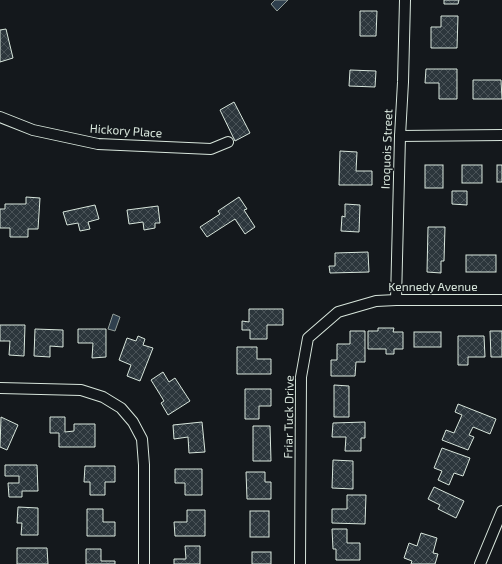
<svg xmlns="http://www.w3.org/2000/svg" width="502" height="564" font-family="'Exo 2',sans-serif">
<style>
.water{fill:#2f3f4d;stroke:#939e99}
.building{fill:url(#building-cross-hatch);stroke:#d8e6dc}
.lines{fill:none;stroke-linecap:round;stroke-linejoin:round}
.minor-casing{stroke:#d8e6dc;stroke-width:12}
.minor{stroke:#14181c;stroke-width:10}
.labels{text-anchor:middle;stroke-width:3;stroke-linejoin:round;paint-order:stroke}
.street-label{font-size:12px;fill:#d8e6dc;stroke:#14181c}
</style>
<defs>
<pattern id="building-cross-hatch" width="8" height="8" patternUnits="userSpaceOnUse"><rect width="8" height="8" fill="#2c363c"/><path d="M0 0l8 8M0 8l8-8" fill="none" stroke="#4a5358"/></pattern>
</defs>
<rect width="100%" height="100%" fill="#14181c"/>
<!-- water -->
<g class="water">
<path d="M275 0H288L277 11 271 4Z"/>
<path d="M113 314 120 317 115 331 108 329Z"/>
</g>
<!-- building -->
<g class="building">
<path d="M444 0H459L458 4H444Z"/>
<path d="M360 11H377L376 36H360Z"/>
<path d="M441 16H458L457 48H431V27H441Z"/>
<path d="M6 29 13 58 0 62V30Z"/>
<path d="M426 69H457V99H439V83H425Z"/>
<path d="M350 70 376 71 375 87 349 86Z"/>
<path d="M473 80H501L502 99H473Z"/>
<path d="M234 102 250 133 235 141 220 110Z"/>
<path d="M340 151 357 152 356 171H372V185H339Z"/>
<rect x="425" y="165" width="18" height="23"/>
<rect x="462" y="165" width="20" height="18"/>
<rect x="497" y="165" width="5" height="17"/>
<path d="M452 191H467V205L452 204Z"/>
<path d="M26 197 40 198 38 229H28V237H10V228H0V209H5V204H26Z"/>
<path d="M239 197 247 209 244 210 255 227 245 234 235 219 207 237 200 227 220 214 218 211Z"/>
<path d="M345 204 360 205 359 232 341 231 342 216 345 217Z"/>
<path d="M95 205 99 219 88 222 90 229 80 231 78 223 67 225 63 212Z"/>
<path d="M158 206 160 223H155V228L144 230 143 222 129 224 127 210Z"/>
<path d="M428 227H445L444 261H441V273L427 272Z"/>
<path d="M368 252 369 272 330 273 329 266H335V253Z"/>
<rect x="466" y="255" width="30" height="17"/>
<path d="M249 309H283V325H267V339H250V330H242V321L249 322Z"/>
<path d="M0 325H25L24 356 9 355 10 341H0Z"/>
<path d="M378 328H394L393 332H403V349H394V354H386V349H368V331H378Z"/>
<path d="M35 329 63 330V347L50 346V357L34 356Z"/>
<path d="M78 329H106V357L92 358 93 343H78Z"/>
<path d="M350 331H365V362H356L355 376H331V360H337V344H350Z"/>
<path d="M490 331H502V357H491Z"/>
<rect x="414" y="332" width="27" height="15"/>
<path d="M138 336 145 339 143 345 153 348 140 381 127 376 131 365 119 360 127 338 136 341Z"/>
<path d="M458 336H484L485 357H468V365H458Z"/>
<path d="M237 347H257V359H271V374H237Z"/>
<path d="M163 372 169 382 175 378 190 401 168 415 161 403 164 401 151 380Z"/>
<path d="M334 385 349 386V417H334Z"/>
<path d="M245 389H271V406H259V419H245Z"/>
<path d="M458 404 496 419 490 434 473 427 469 435 474 437 468 450 442 440 446 430 454 433 462 415 455 412Z"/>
<path d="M1 417 18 425 7 450 0 447Z"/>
<path d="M50 417H65V432L74 431V424H95V447H59V433H50Z"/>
<path d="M202 422 205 452 189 453 188 437 174 439 173 425Z"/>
<path d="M365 422V438H361V451H345L346 437H332L333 423Z"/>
<path d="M253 426H270L271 461H253Z"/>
<path d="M442 448 470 458 463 476 454 473 449 485 438 480 442 471 434 468Z"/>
<path d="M333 460 353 461V489L332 488Z"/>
<path d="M5 465H37L38 491H22V497H9L8 483H19V476H5Z"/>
<path d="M85 466H115V482H105V495H90V482H84Z"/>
<path d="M175 469H202V495H185V483H175Z"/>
<path d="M246 472H265V482H271V499H247Z"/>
<path d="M434 487 464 501 456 518 438 509 440 505 428 499Z"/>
<path d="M347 495H366L365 524 332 523V509H347Z"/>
<path d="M18 507 38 508V535H21L22 523H17Z"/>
<path d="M87 509H103V522H115V536H87Z"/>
<path d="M187 510H205V536H175L174 522H187Z"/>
<rect x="250" y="511" width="19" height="26"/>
<path d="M332 529H347V543H360V560H336V549H333Z"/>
<path d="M421 533 437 538 433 553 438 554 435 564H411L412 561 404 558 409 543 417 546Z"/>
<path d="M185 546H200V564H174V559H186Z"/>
<path d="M17 548H47L48 564H17Z"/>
<path d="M86 549H101V561H115V564H86Z"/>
<rect x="252" y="552" width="19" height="12"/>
</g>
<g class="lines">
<!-- minor casing -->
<g class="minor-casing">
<g id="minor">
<path d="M0 117 33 130 98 144 211 149 228 142"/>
<path d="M400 136 502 135"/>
<path d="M396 300 400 136 403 82 405 0"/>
<path d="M0 388 81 390 103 397 121 408 133 422 142 439 144 465V564"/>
<path d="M300 564 301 377 308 338 338 312 376 301 396 300H502"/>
<path d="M480 564 502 511"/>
</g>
</g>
<!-- minor -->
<use href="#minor" class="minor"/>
</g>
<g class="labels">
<!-- street labels -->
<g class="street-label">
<text transform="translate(126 131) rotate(4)" y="4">Hickory Place</text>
<text transform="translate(387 149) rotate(-88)" y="4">Iroquois Street</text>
<text x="433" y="291">Kennedy Avenue</text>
<text transform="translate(289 417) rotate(-89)" y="4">Friar Tuck Drive</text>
</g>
</g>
</svg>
